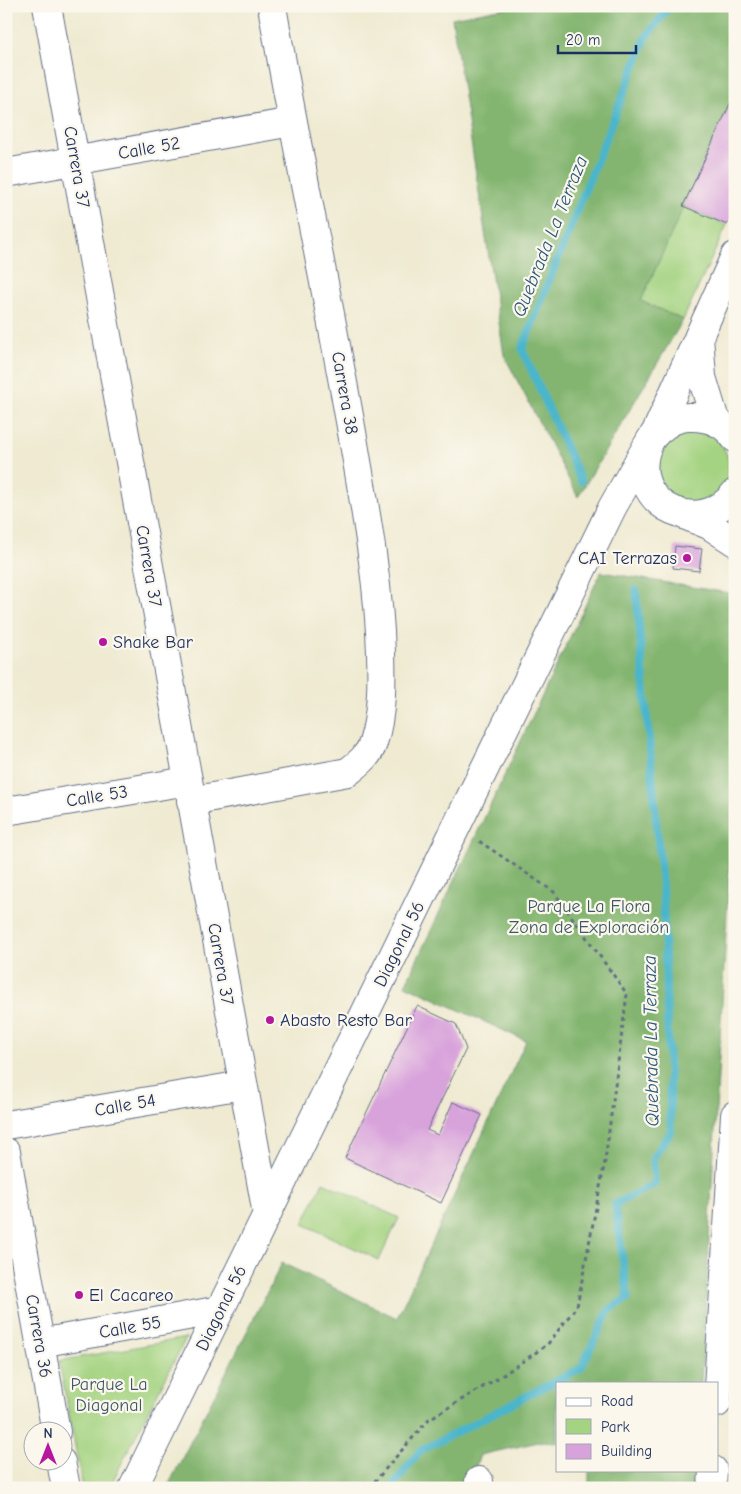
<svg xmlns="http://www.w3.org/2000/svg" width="741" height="1494" font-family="'Comic Neue',sans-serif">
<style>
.green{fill:#a4d381;stroke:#608170}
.forest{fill:#83b56f;stroke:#4f7266}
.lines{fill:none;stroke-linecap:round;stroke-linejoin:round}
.stream{stroke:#4cb5ca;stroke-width:8}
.building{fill:#d8a2db}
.minor-casing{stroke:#657086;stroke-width:30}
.path{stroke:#657086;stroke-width:3;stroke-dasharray:4 4;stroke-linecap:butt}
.minor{stroke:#fff;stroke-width:28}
.poi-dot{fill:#b5179e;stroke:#fbf7ec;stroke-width:2}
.labels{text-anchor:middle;stroke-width:4.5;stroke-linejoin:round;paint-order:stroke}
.street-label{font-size:18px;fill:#1b2f5e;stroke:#fbf7ec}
.poi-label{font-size:18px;fill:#1b2f5e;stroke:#fbf7ec;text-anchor:start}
.park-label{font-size:18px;fill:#3d5867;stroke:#fbf7ec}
.water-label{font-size:19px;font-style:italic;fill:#2a577e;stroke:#fbf7ec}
</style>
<rect width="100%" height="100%" fill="#fbf7ec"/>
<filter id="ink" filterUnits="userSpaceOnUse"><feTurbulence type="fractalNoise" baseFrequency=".02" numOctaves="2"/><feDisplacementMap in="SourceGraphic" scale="10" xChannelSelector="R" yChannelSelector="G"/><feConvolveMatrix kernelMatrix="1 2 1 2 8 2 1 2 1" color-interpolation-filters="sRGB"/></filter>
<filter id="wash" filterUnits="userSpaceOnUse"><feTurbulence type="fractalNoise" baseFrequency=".0096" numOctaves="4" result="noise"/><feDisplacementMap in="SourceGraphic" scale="20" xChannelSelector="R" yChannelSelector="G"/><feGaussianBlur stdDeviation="1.12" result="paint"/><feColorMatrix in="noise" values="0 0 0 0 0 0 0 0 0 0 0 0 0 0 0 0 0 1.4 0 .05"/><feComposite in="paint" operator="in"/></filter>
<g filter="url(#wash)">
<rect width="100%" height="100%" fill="#efead1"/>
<!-- green -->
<g class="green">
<path d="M683 206 727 225 683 320 640 301Z"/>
<circle cx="693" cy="467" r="36"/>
<path d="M323 1182 399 1218 379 1260 303 1224Z"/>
<path d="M186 1338 109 1488H83L59 1361Z"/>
</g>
<!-- forest -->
<g class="forest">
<path d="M515 6H735V93L641 301 683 320 578 497 504 355 452 18Z"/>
<path d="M601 572 735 594V767L701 1383H557V1443L543 1441 480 1455 468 1488H167L282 1263 397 1318 526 1041 405 985Z"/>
<path d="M589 1470H696L695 1488H589Z"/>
</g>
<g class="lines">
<!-- stream -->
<g class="stream">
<path d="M581 481 522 349 646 37 670 6"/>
<path d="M391 1488 420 1451 581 1368 609 1310 628 1298 615 1204 655 1184 653 1158 671 1131 663 898 636 590"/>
</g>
</g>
<g id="blocks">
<!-- building -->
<g class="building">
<path d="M735 93V208L727 225 683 206Z"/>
<path d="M675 546 702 549 699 571 673 568Z"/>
<path d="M417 1006 456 1024 466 1049 427 1130 438 1135 453 1102 482 1115 441 1203 345 1158Z"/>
</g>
</g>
</g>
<g filter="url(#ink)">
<use href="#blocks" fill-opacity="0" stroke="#657086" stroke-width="1"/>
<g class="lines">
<!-- minor casing -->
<g class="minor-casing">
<g id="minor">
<path d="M47 6 267 1214"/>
<path d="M6 173 292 122"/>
<path d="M699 336 702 377 715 420"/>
<path d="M655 434 735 256"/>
<path d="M735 438C724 422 708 416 688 417 676 417 667 423 658 431 651 437 647 445 645 454 632 507 701 538 735 493"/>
<path d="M684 515 709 525 735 542"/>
<path d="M191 801 348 772C358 764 369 756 373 743 382 714 382 683 381 653 379 588 368 525 357 461 331 309 298 158 272 6"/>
<path d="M6 811 188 781"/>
<path d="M6 1125 243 1085"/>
<path d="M6 1152 56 1432"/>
<path d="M40 1343 220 1310"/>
<path d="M717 1403 735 1115"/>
<path d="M61 1462 66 1488"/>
<path d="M133 1488 612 508 647 446"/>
<path d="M479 1488V1481"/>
<path d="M712 1488 713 1470"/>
</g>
</g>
<!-- path -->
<path class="path" d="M369 1488 429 1419 500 1377 547 1345 577 1306 605 1161 627 994 554 892 479 841"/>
<!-- minor -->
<use href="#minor" class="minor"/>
</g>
</g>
<!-- markers -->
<g class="poi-dot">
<circle cx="687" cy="558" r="5"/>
<circle cx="103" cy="642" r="5"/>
<circle cx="270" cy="1020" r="5"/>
<circle cx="79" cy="1295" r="5"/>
</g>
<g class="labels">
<!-- street labels -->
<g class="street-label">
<text transform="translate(149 148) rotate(-10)" y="6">Calle 52</text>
<text transform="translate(77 167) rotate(80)" y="6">Carrera 37</text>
<text transform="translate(345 393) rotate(80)" y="6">Carrera 38</text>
<text transform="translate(149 566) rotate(80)" y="6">Carrera 37</text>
<text transform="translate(97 796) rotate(-9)" y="6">Calle 53</text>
<text transform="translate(399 944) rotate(-64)" y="6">Diagonal 56</text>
<text transform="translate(221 964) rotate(80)" y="6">Carrera 37</text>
<text transform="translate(125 1105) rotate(-10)" y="6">Calle 54</text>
<text transform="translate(221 1308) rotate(-64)" y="6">Diagonal 56</text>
<text transform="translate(130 1327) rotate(-10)" y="6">Calle 55</text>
<text transform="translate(39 1336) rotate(80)" y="6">Carrera 36</text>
</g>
<!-- poi labels -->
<g class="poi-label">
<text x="677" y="564" text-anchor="end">CAI Terrazas</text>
<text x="113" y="648">Shake Bar</text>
<text x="280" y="1026">Abasto Resto Bar</text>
<text x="89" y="1301">El Cacareo</text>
</g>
<!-- park labels -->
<g class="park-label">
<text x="589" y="912">Parque La Flora<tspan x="589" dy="21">Zona de Exploración</tspan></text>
<text x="109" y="1390">Parque La<tspan x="109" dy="21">Diagonal</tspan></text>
</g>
<!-- water labels -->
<g class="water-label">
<text transform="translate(549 236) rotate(-68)" y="7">Quebrada La Terraza</text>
<text transform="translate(650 1041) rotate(-91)" y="7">Quebrada La Terraza</text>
</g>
</g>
<!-- margin -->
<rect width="741" height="1494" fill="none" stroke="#fbf7ec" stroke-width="25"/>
<!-- legend -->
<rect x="556" y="1382" width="162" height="90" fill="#fbf7ec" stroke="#a1a7b3"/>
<rect x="566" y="1398" width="25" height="8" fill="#ffffff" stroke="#a1a7b3"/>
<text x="601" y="1406" font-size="15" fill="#1b2f5e">Road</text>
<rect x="566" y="1419" width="25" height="15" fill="#a4d381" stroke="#a1a7b3"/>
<text x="601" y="1432" font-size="15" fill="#1b2f5e">Park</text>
<rect x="566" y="1444" width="25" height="15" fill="#d8a2db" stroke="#a1a7b3"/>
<text x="601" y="1456" font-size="15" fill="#1b2f5e">Building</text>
<!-- north arrow -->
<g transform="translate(48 1446)"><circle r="24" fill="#fbf7ec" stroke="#a1a7b3"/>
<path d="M0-4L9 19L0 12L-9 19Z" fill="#b5179e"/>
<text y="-8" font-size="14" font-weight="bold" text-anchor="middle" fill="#1b2f5e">N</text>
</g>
<!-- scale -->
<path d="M558 45v8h78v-8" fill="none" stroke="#1b2f5e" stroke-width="2.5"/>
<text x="566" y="45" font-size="15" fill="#1b2f5e" stroke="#fbf7ec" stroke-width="4" paint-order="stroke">20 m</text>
</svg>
